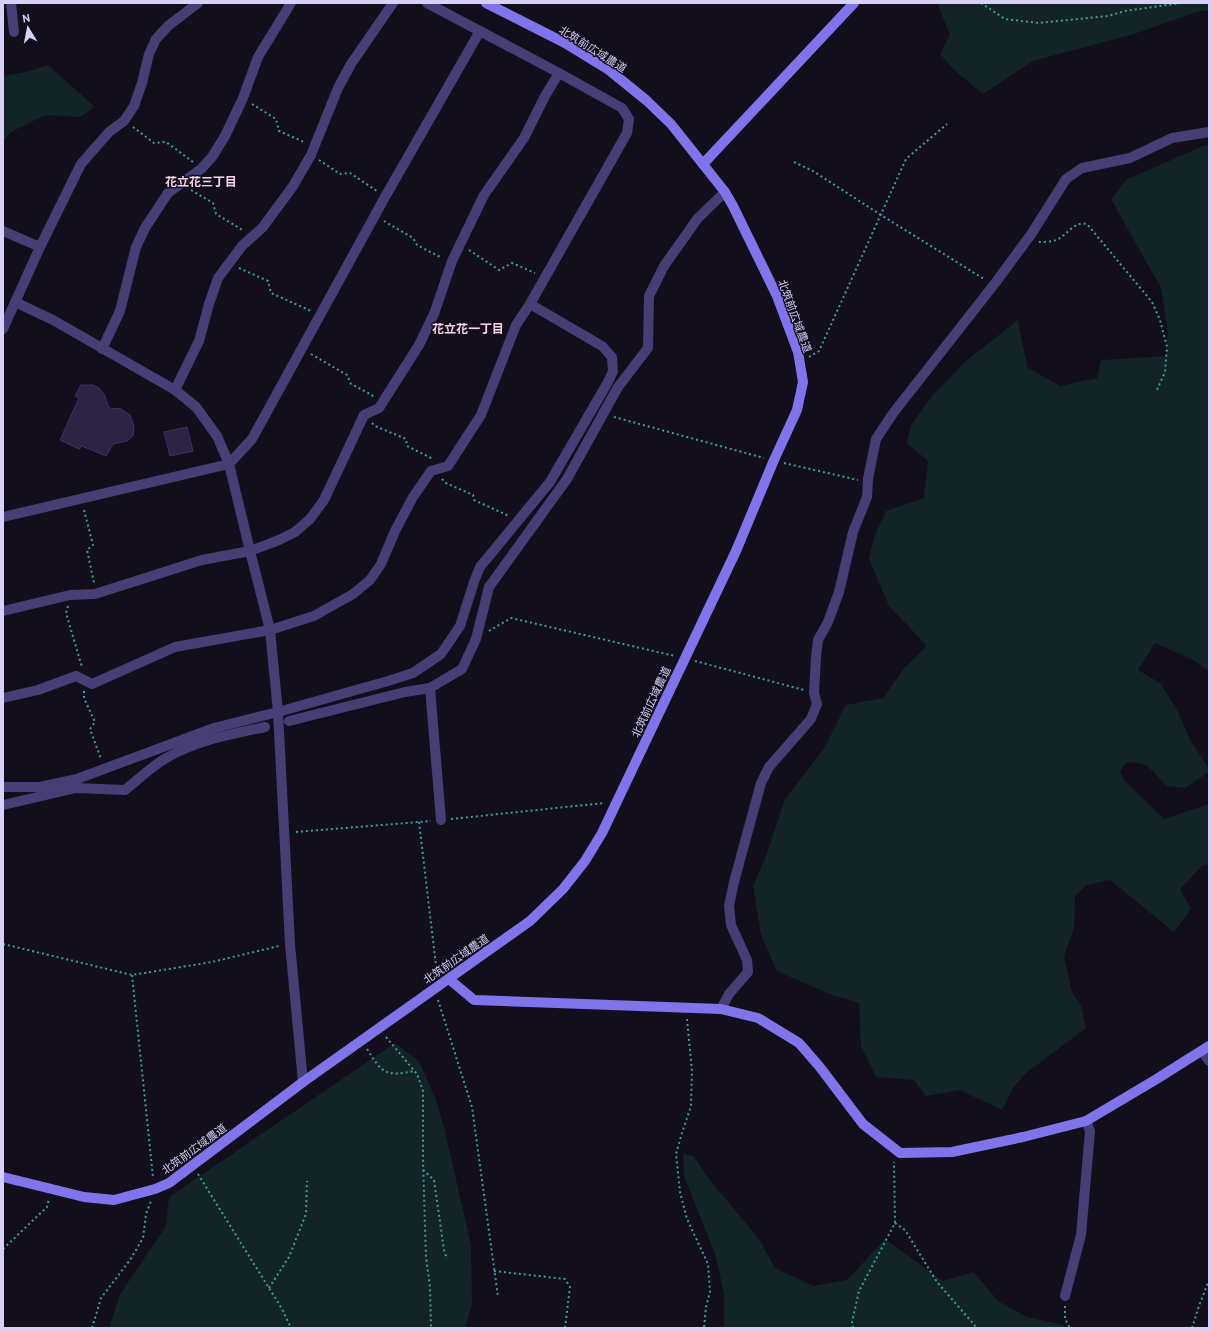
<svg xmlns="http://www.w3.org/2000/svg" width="1212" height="1331" font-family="Overpass,'Noto Sans JP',sans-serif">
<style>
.green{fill:#122425}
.building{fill:#2c2442;stroke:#403263}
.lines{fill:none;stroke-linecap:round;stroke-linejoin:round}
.path{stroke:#3d9d9f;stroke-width:2;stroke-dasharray:2 3;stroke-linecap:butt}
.street{stroke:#463f75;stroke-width:10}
.secondary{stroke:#8174eb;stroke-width:10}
.labels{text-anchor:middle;stroke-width:3;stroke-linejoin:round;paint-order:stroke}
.street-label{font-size:11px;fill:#d8d0f8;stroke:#120e1c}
.neighbourhood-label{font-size:12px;font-weight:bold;fill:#f9d2e7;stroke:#120e1c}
</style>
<rect width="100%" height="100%" fill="#120e1c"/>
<!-- green -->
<g class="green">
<path d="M937 3H1209V10L1196 12 1134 34 1033 61 983 94 954 70 940 54 950 35Z"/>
<path d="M48 65 95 107 80 117 45 115 11 132 3 141V76L30 71Z"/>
<path d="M1209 145V671L1193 660 1155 643 1138 670 1160 683 1177 710 1191 741 1209 769V772L1185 788 1166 786C1153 771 1147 760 1126 763L1120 771 1124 780 1164 819 1209 804V865H1203L1180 889 1191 909 1174 932 1110 880 1087 885 1075 896 1074 928 1064 957 1072 992 1081 1006 1086 1028 1026 1073 1013 1088 1002 1110 960 1090 926 1096 914 1080 876 1077 861 1046 859 1003 829 994 777 971 761 935 753 886 766 856 785 799 825 747 846 705 883 698 905 667 927 646 889 606 869 559 874 537 886 511 924 498 928 461 907 443 911 425 932 396 967 360 1018 320 1027 367 1060 386 1097 378 1101 360 1166 356 1168 332 1161 288 1111 199 1126 180 1203 146Z"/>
<path d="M395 1043 419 1061 436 1100 444 1127 471 1245 472 1305 465 1328H109L120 1294 166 1226 169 1197Z"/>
<path d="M683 1153 694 1157 709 1179 759 1239 775 1268 813 1286 847 1280 885 1239 943 1281 974 1272 998 1301 1027 1317 1063 1325 1066 1328H724V1294L716 1257 684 1176Z"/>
</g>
<!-- building -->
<g class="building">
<path d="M81 385H93L99 388 104 394 109 408 121 409 130 415 134 426 133 436 127 441 113 444 106 456 82 446 79 449 60 440 79 398 75 396Z"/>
<path d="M187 427 193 451 170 456 164 432Z"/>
</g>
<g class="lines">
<!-- path -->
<g class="path">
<path d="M981 3 1005 19 1039 23 1108 16 1125 11 1181 3"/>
<path d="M252 104 276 119 279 131 304 142"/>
<path d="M133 127 154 143 166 142 193 162"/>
<path d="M319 160 340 174 350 173 377 191"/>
<path d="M794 162 813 171 881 215 984 279"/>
<path d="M191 190 213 203 216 214 244 231"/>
<path d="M384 221 413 238 417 245 442 258"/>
<path d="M1039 242C1044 242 1051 242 1056 240 1067 236 1073 221 1087 224L1152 302 1160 320 1167 347 1165 372 1156 392"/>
<path d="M469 250 499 270 512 263 535 273"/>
<path d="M239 268 268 281 271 293 311 311"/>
<path d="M311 354 347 375 351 384 372 395 373 397"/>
<path d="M809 357 819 351 906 159 947 124"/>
<path d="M614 417 764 458"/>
<path d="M372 423 375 426 406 439 407 446 433 459"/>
<path d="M784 463 858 480"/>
<path d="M442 479 446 483 473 495 474 500 509 516"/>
<path d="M84 510 93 545 87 550 94 583"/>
<path d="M68 606 66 613 82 667"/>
<path d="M489 631 511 618 675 656"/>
<path d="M695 661 804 690"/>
<path d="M84 691V698L95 722 90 729 101 759"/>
<path d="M451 819 604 803"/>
<path d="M419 822 437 974"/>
<path d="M296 832 431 821"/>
<path d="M3 944 132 975 212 962 279 946"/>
<path d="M132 975 153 1177"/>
<path d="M438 1000 472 1107 498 1297"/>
<path d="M687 1019 692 1071 691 1106 681 1136 676 1154 680 1192 687 1219 708 1264 710 1292 706 1307 704 1328"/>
<path d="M386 1037 417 1074 423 1091V1159L425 1227 426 1257 430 1287 431 1328"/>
<path d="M367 1049C382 1073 385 1077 414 1071"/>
<path d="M423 1170 434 1180 444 1250 447 1259"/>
<path d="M198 1174 282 1309 291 1328"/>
<path d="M895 1223 905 1230 937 1282 977 1328"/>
<path d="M3 1249 47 1207 49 1199"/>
<path d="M494 1271 565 1279 570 1287 565 1328"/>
<path d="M269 1288 289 1257 306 1214 307 1181"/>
<path d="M1065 1306V1319L1070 1328"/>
<path d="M92 1328 101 1298 130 1260 143 1238 146 1214 151 1201"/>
<path d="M853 1328 852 1322 859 1291 895 1223 894 1162"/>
<path d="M1192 1328 1199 1306 1209 1280"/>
</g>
<!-- street -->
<g class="street">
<path d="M11 3 14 32"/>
<path d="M3 231 40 247"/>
<path d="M15 302 53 320 175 390 196 407 217 436 229 464 250 551 270 630 278 712 290 944 303 1082"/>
<path d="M3 329 40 247 81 164 109 132 124 121 134 106 142 83 149 54 156 39 168 26 198 3"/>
<path d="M102 349 120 311 136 247 145 228 168 193 201 169 212 157 225 136 243 98 258 57 291 3"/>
<path d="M175 390 199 341 209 304 218 278 242 246 263 227 293 186 311 155 338 88 351 64 393 3"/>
<path d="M3 517 229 464 252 439 385 197 480 31"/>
<path d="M3 611 70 595 95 594 202 560 250 551 279 540 295 532 310 519 324 500 364 415 379 408 419 345 434 314 452 261 484 195 524 138 545 96 559 73"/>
<path d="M430 688 441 820"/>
<path d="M3 698 38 690 76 676 92 684 175 647 270 630 314 616 353 594 370 580 381 564 395 531 413 497 431 471 448 466 481 415 516 325 530 304 627 133 629 119 622 108 559 73 427 3"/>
<path d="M289 721 405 692 430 688 462 669 476 639 489 587 567 479 618 387 648 348 649 296 664 266 698 218 725 192"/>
<path d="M3 787H40L77 779 214 728 278 712 388 681 413 673 441 654 460 626 474 582 480 567 550 482 608 382 613 371 612 357 602 346 530 304"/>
<path d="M3 805 76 788 125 790C139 779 153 765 168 757 197 740 232 734 265 727"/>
<path d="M721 1009 729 994 748 972 747 960 731 925 729 906 734 882 761 783 769 767 811 719 817 704 814 693 816 657 818 640 828 622 839 592 853 532 867 497 868 479 876 439 894 412 996 282 1032 233 1066 179 1082 168 1130 158 1172 138 1209 132"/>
<path d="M1202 1051 1209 1061"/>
<path d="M1065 1296 1081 1235 1090 1131 1086 1121"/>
</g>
<!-- secondary -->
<g class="secondary">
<path d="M703 164 854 3"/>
<path d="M449 979 474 1000 721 1009 758 1018 799 1043 819 1066 863 1124 900 1153 952 1152 1023 1137 1086 1121 1155 1080 1209 1046"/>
<path d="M3 1177 84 1197 114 1200 155 1189 169 1183 303 1082 530 921 563 889 585 861 602 833 736 551 774 460 797 410 803 382 798 352 777 296 733 206 725 192 671 124 646 100 609 70 565 43 486 3"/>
</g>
</g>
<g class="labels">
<!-- street labels -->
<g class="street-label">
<text transform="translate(593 49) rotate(32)" y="4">北筑前広域農道</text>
<text transform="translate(795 316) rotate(70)" y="4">北筑前広域農道</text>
<text transform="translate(651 702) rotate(-65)" y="4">北筑前広域農道</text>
<text transform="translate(456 959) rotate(-35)" y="4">北筑前広域農道</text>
<text transform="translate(194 1149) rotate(-36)" y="4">北筑前広域農道</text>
</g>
<!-- neighbourhood labels -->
<g class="neighbourhood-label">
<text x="201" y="186">花立花三丁目</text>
<text x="468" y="333">花立花一丁目</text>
</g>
</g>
<!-- border -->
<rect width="1212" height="1331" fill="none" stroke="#d8d0f8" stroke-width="8"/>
<!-- north arrow -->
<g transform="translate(28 28) rotate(350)" stroke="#120e1c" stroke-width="3" paint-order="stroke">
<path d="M0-3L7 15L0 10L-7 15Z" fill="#d8d0f8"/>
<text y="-6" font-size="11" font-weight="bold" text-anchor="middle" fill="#d8d0f8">N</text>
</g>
</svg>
